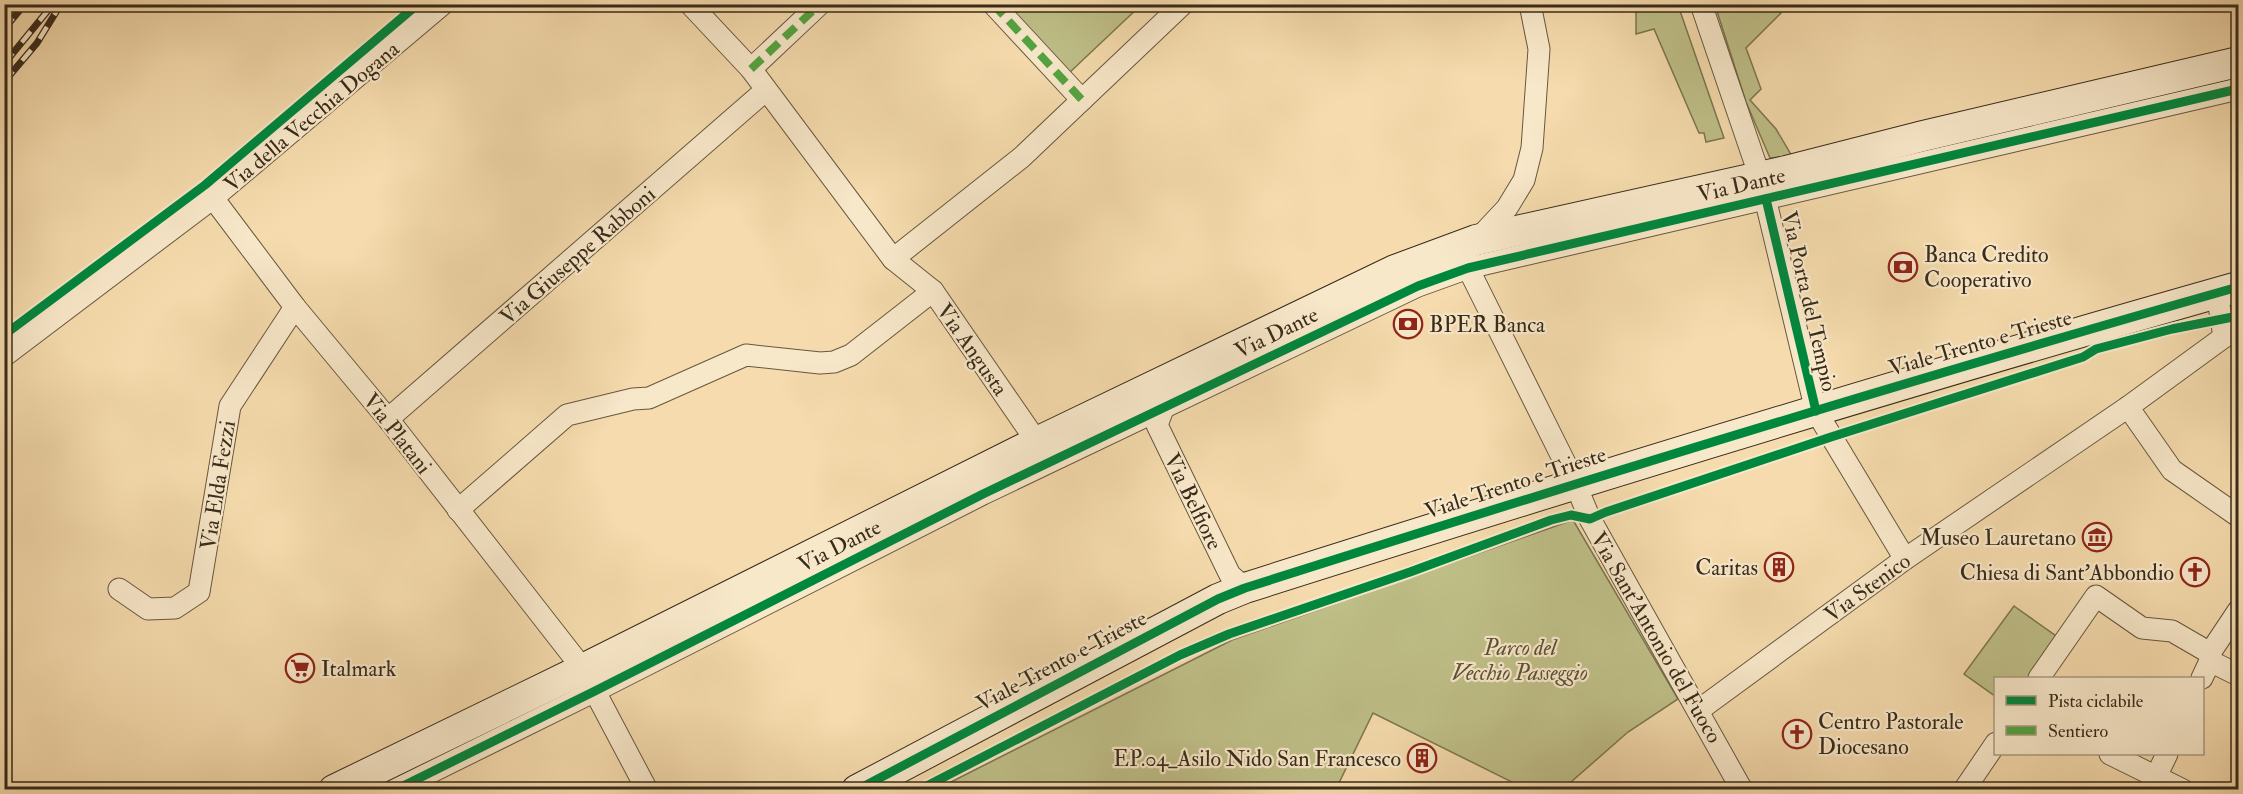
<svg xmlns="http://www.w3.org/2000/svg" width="2243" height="794" font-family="'IM FELL Double Pica',serif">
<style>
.green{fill:#bfbf88;stroke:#7c7551;stroke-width:1.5}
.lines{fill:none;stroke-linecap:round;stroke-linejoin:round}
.street-casing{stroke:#67573f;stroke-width:23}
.secondary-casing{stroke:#382b1a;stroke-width:32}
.street{stroke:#f8e8ca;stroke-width:21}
.secondary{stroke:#f8e8ca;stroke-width:30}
.rail-casing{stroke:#382b1a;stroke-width:7}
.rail{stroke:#f8e8ca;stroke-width:4.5;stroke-dasharray:14;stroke-linecap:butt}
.quiet{stroke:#53a440;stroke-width:8;stroke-dasharray:15 8;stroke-linecap:butt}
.cycleway-casing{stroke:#f8e8ca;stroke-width:13}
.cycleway{stroke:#00873e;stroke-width:9}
.labels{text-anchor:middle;stroke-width:4.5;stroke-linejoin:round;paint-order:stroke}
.street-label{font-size:22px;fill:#382b1a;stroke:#f8e8ca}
.poi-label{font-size:22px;fill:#382b1a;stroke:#f8e8ca;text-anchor:start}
.park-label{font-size:22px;font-style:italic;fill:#5a5036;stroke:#f8e8ca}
</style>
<rect width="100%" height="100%" fill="#f5dbad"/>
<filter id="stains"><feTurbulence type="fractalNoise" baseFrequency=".00333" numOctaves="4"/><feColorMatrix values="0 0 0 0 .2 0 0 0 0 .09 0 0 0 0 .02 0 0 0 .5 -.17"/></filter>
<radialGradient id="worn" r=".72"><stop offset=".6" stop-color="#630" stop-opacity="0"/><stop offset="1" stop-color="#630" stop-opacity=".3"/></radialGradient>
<!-- green -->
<g class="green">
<path d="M1002 5H1141L1068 74Z"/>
<path d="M1636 5H1678L1724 138 1706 142 1704 133H1699L1654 29 1636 34Z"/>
<path d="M1715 5H1777L1781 13 1746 48 1761 89 1750 100 1776 129 1792 156 1770 158 1746 102Z"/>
<path d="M1573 520 1678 699 1628 732 1563 789H1526L1373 713 1336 789H937L1232 640Z"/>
<path d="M2014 606 2059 638 2030 678H1996L1995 696 1964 674Z"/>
</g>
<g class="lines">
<!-- street casing -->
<g class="street-casing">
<g id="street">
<path d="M690 4 751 69 893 259 933 291 1037 442"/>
<path d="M993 4 1082 100"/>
<path d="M1701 4 1760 177 1816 411 1905 559"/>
<path d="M751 69 820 4"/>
<path d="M213 198 295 307 388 419 583 669 647 790"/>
<path d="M1477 240 1507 208 1524 180 1532 148 1539 49 1530 4"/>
<path d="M893 259 1022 157 1183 4"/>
<path d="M1468 268 1575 483 1590 519 1742 790"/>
<path d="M2217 293 2224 337"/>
<path d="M4 356 213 198 443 4"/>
<path d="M2128 407 2172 470 2238 516"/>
<path d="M1163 409 1157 425 1230 575 1245 588"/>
<path d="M388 419 766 90"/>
<path d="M458 510 567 415 633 399 649 398 746 355 820 363 834 362 851 355 933 291"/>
<path d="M119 589 148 609 175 608 199 592 230 406 295 307"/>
<path d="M2210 661 2238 675"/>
<path d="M2039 678 2096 596 2142 628 2172 631 2210 653"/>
<path d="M2202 678 2210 661V653L2238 611"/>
<path d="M1699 710 1905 559 2128 407 2224 337"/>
<path d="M2110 754 2183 790"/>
<path d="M2150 789 2167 754"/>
<path d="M395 790 595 691 983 494 1418 286 1468 268 2238 89"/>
<path d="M1964 790 1996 743"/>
</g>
</g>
<!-- secondary casing -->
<g class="secondary-casing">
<g id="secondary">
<path d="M334 790 583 669 1037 442 1395 270 1476 240 1786 171 1923 136 2238 62"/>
<path d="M857 790 1218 599 1245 588C1575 483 1905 381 2238 287"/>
</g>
</g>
<!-- street -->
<use href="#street" class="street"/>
<!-- secondary -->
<use href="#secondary" class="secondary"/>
<!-- rail casing -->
<g class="rail-casing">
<g id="rail">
<path d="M4 29 25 4"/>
<path d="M4 64 50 8"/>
<path d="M4 82 37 43 61 4"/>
</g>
</g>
<!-- rail -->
<use href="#rail" class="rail"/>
<!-- quiet -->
<g class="quiet">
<path d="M993 4 1082 100"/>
<path d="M751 69 820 4"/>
</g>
<!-- cycleway casing -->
<g class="cycleway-casing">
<g id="cycleway">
<path d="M1766 199 1816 411"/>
<path d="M4 335 205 185 418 4"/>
<path d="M395 790 595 691 983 494 1418 286 1468 268 2238 89"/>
<path d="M857 790 1218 599 1245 588C1575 483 1905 381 2238 287"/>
<path d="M919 790 1180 655 1229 634 1410 572 1551 520 1571 515 1590 519 1606 512 1831 437 2083 357 2096 349 2172 329 2238 316"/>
</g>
</g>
<!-- cycleway -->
<use href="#cycleway" class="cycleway"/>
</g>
<!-- icons -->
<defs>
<g id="bank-ring" transform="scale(1.5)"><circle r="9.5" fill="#f8e8ca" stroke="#8f2418" stroke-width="1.5"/><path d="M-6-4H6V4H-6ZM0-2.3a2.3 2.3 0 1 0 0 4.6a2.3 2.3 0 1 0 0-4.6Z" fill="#8f2418"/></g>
<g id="museum-ring" transform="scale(1.5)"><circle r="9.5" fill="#f8e8ca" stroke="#8f2418" stroke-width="1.5"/><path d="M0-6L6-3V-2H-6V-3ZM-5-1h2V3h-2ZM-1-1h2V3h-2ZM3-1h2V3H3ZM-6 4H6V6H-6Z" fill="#8f2418"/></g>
<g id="building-ring" transform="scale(1.5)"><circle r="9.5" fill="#f8e8ca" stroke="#8f2418" stroke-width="1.5"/><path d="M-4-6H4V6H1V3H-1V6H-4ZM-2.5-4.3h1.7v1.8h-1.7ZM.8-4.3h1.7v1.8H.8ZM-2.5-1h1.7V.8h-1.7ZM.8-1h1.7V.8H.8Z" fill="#8f2418"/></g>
<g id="church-ring" transform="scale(1.5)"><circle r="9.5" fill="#f8e8ca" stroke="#8f2418" stroke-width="1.5"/><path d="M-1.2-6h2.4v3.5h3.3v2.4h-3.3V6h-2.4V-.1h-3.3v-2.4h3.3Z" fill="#8f2418"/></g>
<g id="supermarket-ring" transform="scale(1.5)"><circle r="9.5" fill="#f8e8ca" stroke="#8f2418" stroke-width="1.5"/><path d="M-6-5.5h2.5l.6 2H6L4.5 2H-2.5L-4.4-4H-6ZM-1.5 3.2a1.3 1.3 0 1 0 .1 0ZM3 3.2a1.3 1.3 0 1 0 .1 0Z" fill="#8f2418"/></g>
</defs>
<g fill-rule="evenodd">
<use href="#bank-ring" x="1903" y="267"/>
<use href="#bank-ring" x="1408" y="324"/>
<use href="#museum-ring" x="2097" y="537"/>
<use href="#building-ring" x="1779" y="567"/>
<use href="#church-ring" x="2195" y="572"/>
<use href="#supermarket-ring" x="300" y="668"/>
<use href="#church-ring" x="1797" y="734"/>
<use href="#building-ring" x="1422" y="758"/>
</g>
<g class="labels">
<!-- street labels -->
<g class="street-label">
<text transform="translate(311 116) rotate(-40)" y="8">Via della Vecchia Dogana</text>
<text transform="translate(1741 184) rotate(-13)" y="8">Via Dante</text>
<text transform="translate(577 255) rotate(-41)" y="8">Via Giuseppe Rabboni</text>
<text transform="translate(1810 301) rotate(77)" y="8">Via Porta del Tempio</text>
<text transform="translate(1276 332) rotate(-26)" y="8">Via Dante</text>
<text transform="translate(1980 342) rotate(-16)" y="8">Viale Trento e Trieste</text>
<text transform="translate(973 349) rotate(55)" y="8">Via Angusta</text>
<text transform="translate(398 433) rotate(52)" y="8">Via Platani</text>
<text transform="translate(1515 482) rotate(-18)" y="8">Viale Trento e Trieste</text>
<text transform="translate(217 485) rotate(-81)" y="8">Via Elda Fezzi</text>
<text transform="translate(1194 501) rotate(64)" y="8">Via Belfiore</text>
<text transform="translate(839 545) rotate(-27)" y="8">Via Dante</text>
<text transform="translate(1867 587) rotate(-36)" y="8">Via Stenico</text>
<text transform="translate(1657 637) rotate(60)" y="8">Via Sant'Antonio del Fuoco</text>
<text transform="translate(1061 660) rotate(-28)" y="8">Viale Trento e Trieste</text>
</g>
<!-- poi labels -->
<g class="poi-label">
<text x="1924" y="262">Banca Credito<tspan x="1924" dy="25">Cooperativo</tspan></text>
<text x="1429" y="332">BPER Banca</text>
<text x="2076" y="545" text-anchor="end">Museo Lauretano</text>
<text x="1758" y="575" text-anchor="end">Caritas</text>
<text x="2174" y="580" text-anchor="end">Chiesa di Sant'Abbondio</text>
<text x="321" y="676">Italmark</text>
<text x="1818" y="729">Centro Pastorale<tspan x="1818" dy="25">Diocesano</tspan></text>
<text x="1401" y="766" text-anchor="end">EP.04_Asilo Nido San Francesco</text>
</g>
<!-- park labels -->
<g class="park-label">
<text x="1520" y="655">Parco del<tspan x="1520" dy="25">Vecchio Passeggio</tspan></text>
</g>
</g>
<!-- margin -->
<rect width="2243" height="794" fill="none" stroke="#f5dbad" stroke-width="24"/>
<rect x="6" y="6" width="2231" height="782" fill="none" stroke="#382b1a" stroke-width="3"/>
<rect x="12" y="12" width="2219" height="770" fill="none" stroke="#382b1a" stroke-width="1.5"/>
<!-- legend -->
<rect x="1994" y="677" width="210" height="78" fill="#f8e8ca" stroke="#ab9c84" stroke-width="1.5"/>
<rect x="2006" y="696" width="30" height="9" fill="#00873e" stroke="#ab9c84" stroke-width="1.5"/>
<text x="2048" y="707" font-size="18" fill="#382b1a">Pista ciclabile</text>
<rect x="2006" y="726" width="30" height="9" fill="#53a440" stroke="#ab9c84" stroke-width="1.5"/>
<text x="2048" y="737" font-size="18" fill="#382b1a">Sentiero</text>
<rect width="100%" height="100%" filter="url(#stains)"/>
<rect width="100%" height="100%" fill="url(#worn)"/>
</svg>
